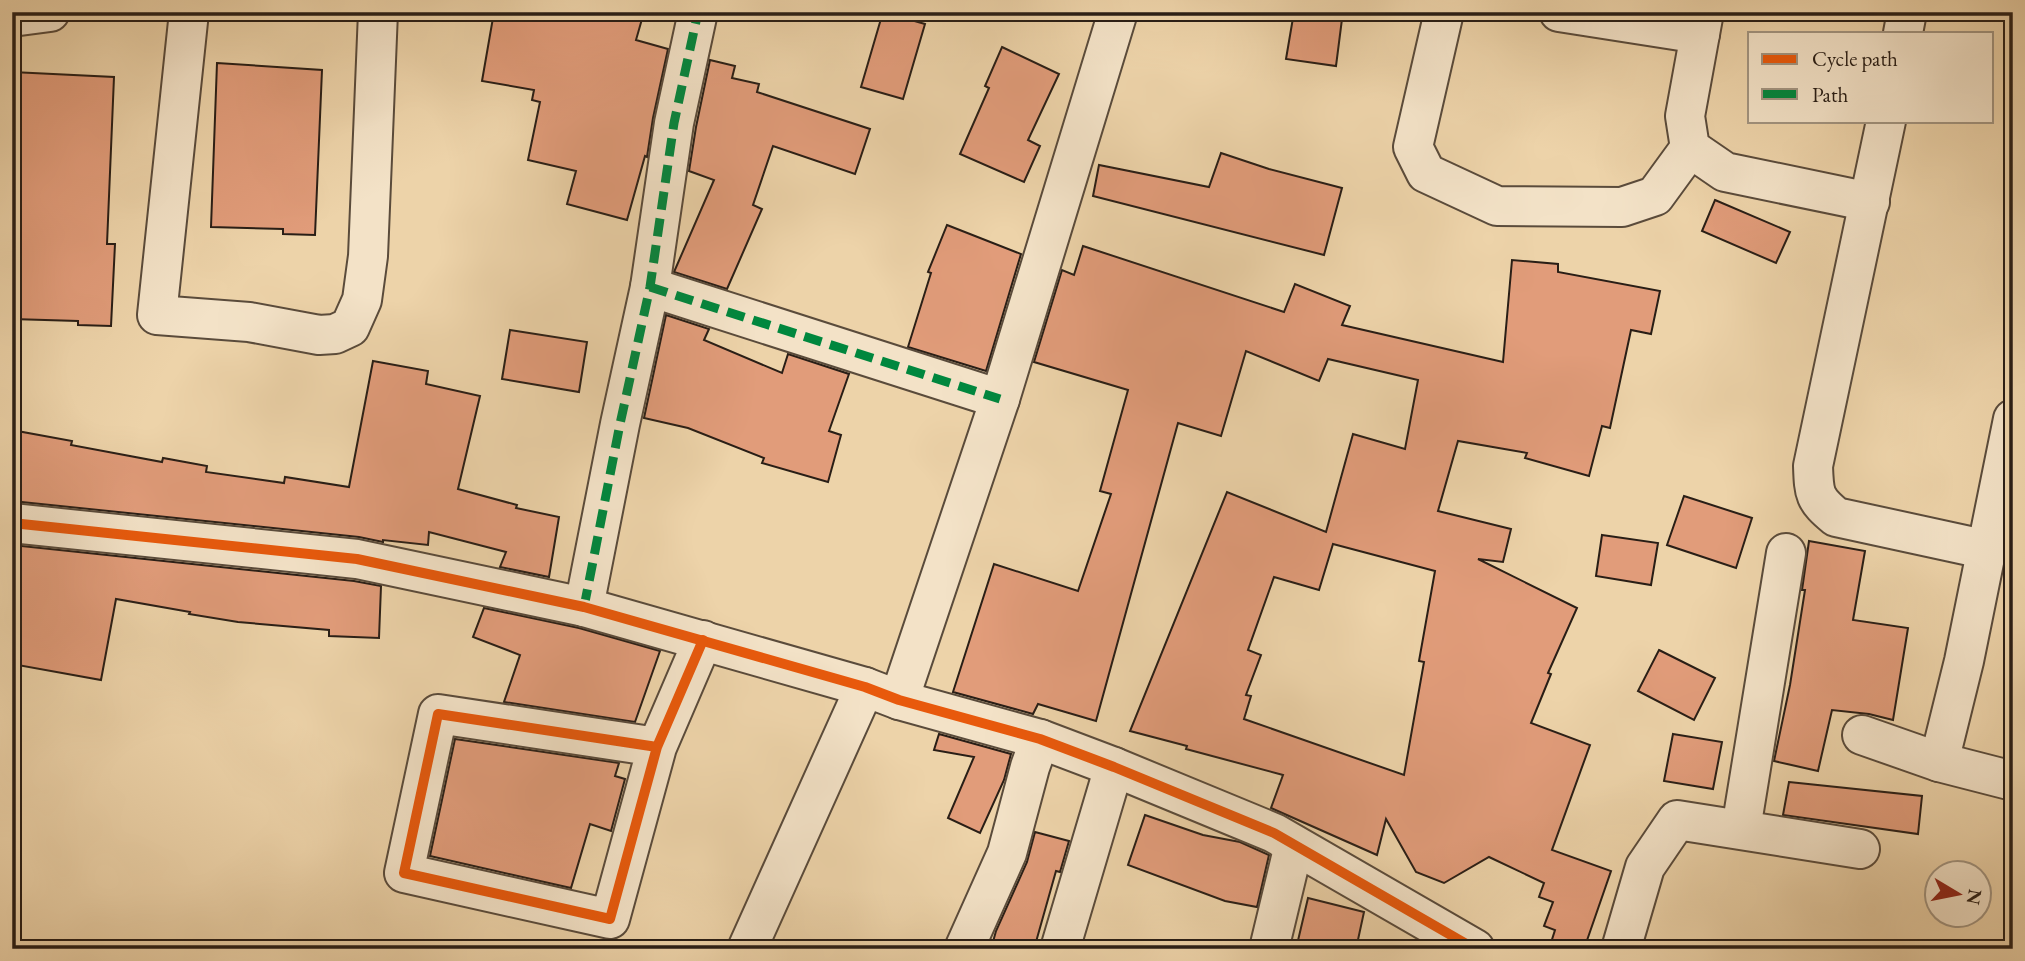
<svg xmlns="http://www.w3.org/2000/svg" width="2025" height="961" font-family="'EB Garamond',serif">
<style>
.building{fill:#e19c7a;stroke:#291e16;stroke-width:2;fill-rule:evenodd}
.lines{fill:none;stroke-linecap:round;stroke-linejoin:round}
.street-casing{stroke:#5a4b3b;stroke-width:42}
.street{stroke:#f3e2c7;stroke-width:38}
.quiet{stroke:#00873e;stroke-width:9;stroke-dasharray:18 9;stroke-linecap:butt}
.cycleway-casing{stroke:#f3e2c7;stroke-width:15}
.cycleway{stroke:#e8590c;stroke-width:10}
</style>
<rect width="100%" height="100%" fill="#edd3a9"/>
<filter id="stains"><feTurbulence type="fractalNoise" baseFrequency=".00286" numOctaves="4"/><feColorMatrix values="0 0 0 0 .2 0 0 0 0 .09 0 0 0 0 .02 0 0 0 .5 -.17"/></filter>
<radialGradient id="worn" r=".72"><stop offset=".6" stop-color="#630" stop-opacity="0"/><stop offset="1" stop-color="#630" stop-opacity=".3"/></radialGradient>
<!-- building -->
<g class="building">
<path d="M494 12H644L636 40 668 49 653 118 647 157 645 156 627 220 567 204 576 171 528 160 540 102 532 100 534 90 482 81Z"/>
<path d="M883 12 925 24 903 99 861 87Z"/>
<path d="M1294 12 1342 19 1336 66 1286 59Z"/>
<path d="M1002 47 1059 74 1028 140 1040 146 1024 182 960 154 989 88 985 86Z"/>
<path d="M710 60 735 66 732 78 759 84 757 92 870 129 855 174 773 146 753 205 762 209 727 289 674 272 714 180 689 171 696 127Z"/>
<path d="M217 63 322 70 315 235 283 234V229L211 227Z"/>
<path d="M12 72 114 77 107 244H115L111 326 78 325V321L12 319Z"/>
<path d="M1221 153 1269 169 1342 188 1324 255 1093 196 1099 165 1209 187Z"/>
<path d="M1715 200 1790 232 1776 263 1702 231Z"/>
<path d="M947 225 1021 254 986 371 908 347 931 273 928 272Z"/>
<path d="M1083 246 1284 312 1295 284 1350 306 1342 325 1503 362 1512 260 1558 264V272L1660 291 1651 334 1631 330 1610 428 1602 426 1589 476 1525 458 1527 453 1458 441 1438 511 1511 529 1503 562 1478 559 1577 608 1548 673 1551 674 1531 723 1590 745 1552 850 1611 871 1584 949H1549L1555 930 1544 926 1553 902 1539 897 1544 883 1489 857 1444 883 1416 872 1386 819 1377 855 1271 808 1283 775 1186 749 1187 746 1130 731 1227 492 1326 532 1353 434 1405 449 1418 380 1328 359 1319 381 1246 351 1221 436 1178 423 1096 721 1038 704 1033 714 953 692 994 564 1078 591 1111 494 1100 491 1128 390 1034 362 1062 270 1074 275ZM1333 544 1435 571 1419 661 1424 662 1404 775 1244 719 1251 696 1246 695 1261 655 1248 650 1274 577 1319 590Z"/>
<path d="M666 315 709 329 704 340 782 373 788 354 849 374 829 431 841 435 828 482 762 463 764 458 688 428 644 418Z"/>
<path d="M510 330 587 342 579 392 502 379Z"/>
<path d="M373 361 428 371 426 384 480 396 458 489 517 505 516 508 559 517 549 577 500 567 506 552 429 532 428 545 383 540V542L359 537 12 501V455L17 431 72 441 71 445 162 462 163 458 207 466 206 472 284 483 285 477 349 487Z"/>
<path d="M1684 496 1752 518 1736 568 1667 545Z"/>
<path d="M1602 535 1658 543 1651 585 1596 576Z"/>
<path d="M1809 541 1865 551 1853 620 1908 628 1893 720 1869 714 1832 710 1818 771 1774 761 1790 685 1805 590H1802Z"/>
<path d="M12 545 354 581 381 586 379 638 329 636V630L238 622 189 614 190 612 116 599 101 680 12 664Z"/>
<path d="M484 608 579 628 660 651 635 722 504 702 520 655 473 637Z"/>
<path d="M1659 650 1715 678 1694 720 1638 691Z"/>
<path d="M939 734 1011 754 1004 780 980 833 948 818 974 757 934 750Z"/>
<path d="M1673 734 1722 742 1713 789 1664 781Z"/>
<path d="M455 739 619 763 615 776 625 779 611 831 590 824 571 888 430 856Z"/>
<path d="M1789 782 1922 796 1918 834 1783 815Z"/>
<path d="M1145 815 1203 835 1240 842 1269 855 1257 907 1225 901 1128 865Z"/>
<path d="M1035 832 1069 841 1060 872 1056 871 1034 949H991L996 931 1027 862Z"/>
<path d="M1308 898 1364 912 1356 949H1296Z"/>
</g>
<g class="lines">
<!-- street casing -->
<g class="street-casing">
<g id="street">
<path d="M189 12 157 315 249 322 319 335 335 334 350 327 362 300 368 256 378 12"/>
<path d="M1444 12 1413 147 1426 173 1497 206 1622 207 1655 196 1690 148"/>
<path d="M1559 12 1700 34"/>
<path d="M1704 12 1685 116 1690 148 1725 172 1870 202"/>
<path d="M12 17 50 12"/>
<path d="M1903 33 1907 12"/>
<path d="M1886 121 1813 466C1814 494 1814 499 1836 517L1988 550"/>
<path d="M650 287 1000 399"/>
<path d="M2013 419 1964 661 1939 762 2013 781"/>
<path d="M12 523 357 559 584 607 865 687 899 700 1040 739 1114 767 1274 833 1475 949"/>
<path d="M584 607 620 424 650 287 674 123 698 12"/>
<path d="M899 700 1000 399 1118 12"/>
<path d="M1862 735 1939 762"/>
<path d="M657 747 610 919 404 873 438 714 657 747 703 640"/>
<path d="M1741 829 1786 553"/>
<path d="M747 949 865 687"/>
<path d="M964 949 1007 853 1030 767 1040 739"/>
<path d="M1060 949 1114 767"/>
<path d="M1269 949 1294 845"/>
<path d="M1621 949 1645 867 1677 820 1860 849"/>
</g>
</g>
<!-- street -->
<use href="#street" class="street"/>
<!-- quiet -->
<g class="quiet">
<path d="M650 287 1000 399"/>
<path d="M584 607 620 424 650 287 674 123 698 12"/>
</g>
<!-- cycleway casing -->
<g class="cycleway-casing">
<g id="cycleway">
<path d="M12 523 357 559 584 607 865 687 899 700 1040 739 1114 767 1274 833 1475 949"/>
<path d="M657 747 610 919 404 873 438 714 657 747 703 640"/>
</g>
</g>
<!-- cycleway -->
<use href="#cycleway" class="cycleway"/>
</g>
<!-- margin -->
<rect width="2025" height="961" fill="none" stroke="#edd3a9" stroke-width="42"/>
<rect x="14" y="14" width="1997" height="933" fill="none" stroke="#291e16" stroke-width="3.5"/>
<rect x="21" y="21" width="1983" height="919" fill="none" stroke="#291e16" stroke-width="2"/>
<!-- legend -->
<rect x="1748" y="32" width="245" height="91" fill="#f3e2c7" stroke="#a29480" stroke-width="2"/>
<rect x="1762" y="54" width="35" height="10" fill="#e8590c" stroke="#a29480" stroke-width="2"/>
<text x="1812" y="66" font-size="21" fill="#291e16">Cycle path</text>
<rect x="1762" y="89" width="35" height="10" fill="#00873e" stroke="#a29480" stroke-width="2"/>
<text x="1812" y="102" font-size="21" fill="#291e16">Path</text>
<!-- north arrow -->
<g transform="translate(1958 894) rotate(100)"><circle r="33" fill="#f3e2c7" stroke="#a29480" stroke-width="2"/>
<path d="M0-5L12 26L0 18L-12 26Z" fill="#8f2418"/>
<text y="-10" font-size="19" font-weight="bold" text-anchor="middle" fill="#291e16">N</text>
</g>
<rect width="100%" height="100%" filter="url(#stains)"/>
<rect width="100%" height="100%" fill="url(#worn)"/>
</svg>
